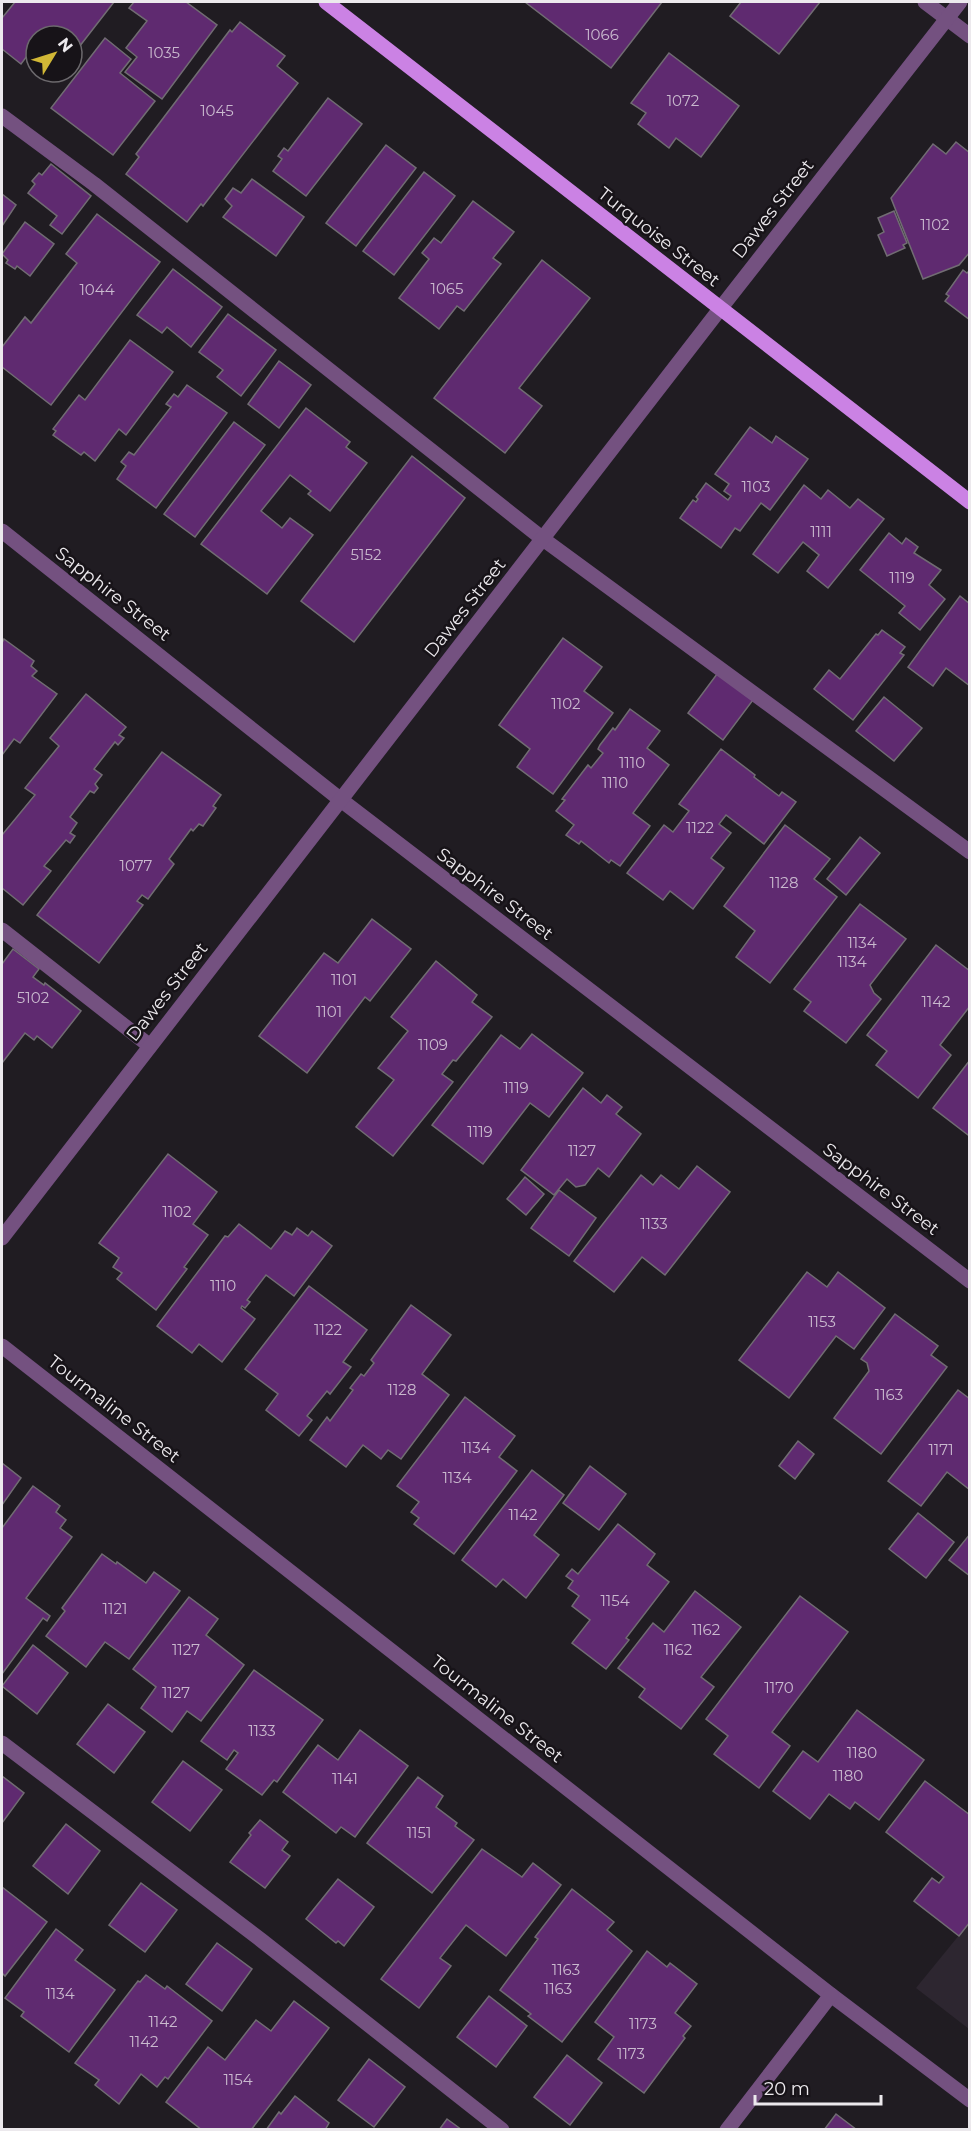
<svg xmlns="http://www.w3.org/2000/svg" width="971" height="2131" font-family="Montserrat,sans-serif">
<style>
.built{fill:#2d2630}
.building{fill:#5f2a70;stroke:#716c73;stroke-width:1.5}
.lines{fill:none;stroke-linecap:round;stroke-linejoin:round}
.minor{stroke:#745180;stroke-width:15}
.major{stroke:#cb82e4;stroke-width:15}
.labels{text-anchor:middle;stroke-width:5;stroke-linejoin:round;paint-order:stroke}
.number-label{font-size:15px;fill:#c9b9ce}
.street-label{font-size:18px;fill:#ece9ed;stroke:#171318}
</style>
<rect width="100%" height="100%" fill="#201c22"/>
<!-- built -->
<path class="built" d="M969 1923V2029L916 1988Z"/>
<!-- building -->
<g class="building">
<path d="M15 2H114L72 56V36H36V57L30 52 21 64 2 49V18Z"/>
<path d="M134 2H186L217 25 162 99 125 72 137 57 126 48 147 21 129 8Z"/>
<path d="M525 2H662L611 68Z"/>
<path d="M741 2H820L779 54 730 16Z"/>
<path d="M240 22 285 56 277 66 298 83 203 206 201 204 187 222 126 174 139 157 136 154 230 30 232 32Z"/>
<path d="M105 38 131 59 120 73 155 101 113 155 51 108Z"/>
<path d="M669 53 739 106 701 157 676 138 669 148 638 124 646 113 631 103Z"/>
<path d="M328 98 362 124 306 196 273 171 282 159 278 156 284 148 288 151Z"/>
<path d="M956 142 970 153V252L959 265 923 279 891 198 933 144 946 154Z"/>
<path d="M386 145 416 168 356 246 326 223Z"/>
<path d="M51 164 91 196 62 234 50 225 57 216 28 193 35 184 32 181 39 173 42 175Z"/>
<path d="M424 172 455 196 394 275 363 251Z"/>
<path d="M252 179 304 217 276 256 223 217 232 206 225 199 233 188 241 193Z"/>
<path d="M2 194 16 205 2 226Z"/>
<path d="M473 201 514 232 493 258 501 264 464 311 457 306 439 329 399 298 429 259 422 253 434 238 441 243Z"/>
<path d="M894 211 907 243 903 245 905 248 887 256 878 235 884 232 878 218Z"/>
<path d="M97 214 160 262 51 405 2 367V347L25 317 31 323 77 263 66 254Z"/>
<path d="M25 222 54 244 30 276 17 266 15 269 6 263 8 260 2 254Z"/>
<path d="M542 260 590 298 519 388 542 406 505 453 434 398Z"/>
<path d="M173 269 222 307 191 347 167 327 162 333 137 315Z"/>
<path d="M963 270 967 273 970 270V320L945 301 949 296 946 294Z"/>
<path d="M228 314 276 350 241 396 217 377 223 370 199 352Z"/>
<path d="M130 340 173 372 126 435 119 429 95 461 84 452 81 455 53 435 56 431 53 429 79 395 85 400Z"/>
<path d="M279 361 311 385 279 428 248 404Z"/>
<path d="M187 385 227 413 156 508 117 479 126 466 121 462 129 452 134 455 171 407 166 404 174 394 178 397Z"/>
<path d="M306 408 350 442 346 447 367 463 330 511 308 494 311 491 290 475 261 511 282 528 290 518 313 535 267 594 201 544Z"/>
<path d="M234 422 265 445 195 537 164 514Z"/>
<path d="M750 427 772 443 776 436 808 459 770 510 761 503 740 531 735 528 721 548 680 518 693 500 696 502 698 499 696 497 706 483 728 500 731 496 724 491 729 484 715 474Z"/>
<path d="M412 456 465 498 354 642 301 601Z"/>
<path d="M804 485 821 499 828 490 850 508 858 499 884 519 828 588 807 571 819 555 803 542 778 573 753 554Z"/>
<path d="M889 533 902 544 906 538 918 547 914 553 941 570 929 585 945 599 920 630 899 613 905 606 860 570Z"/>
<path d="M960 596 970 604V686L946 668 933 686 908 667Z"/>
<path d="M882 630 905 647 900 653 904 655 853 720 814 689 829 670 840 679 876 634 878 635Z"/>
<path d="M563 638 602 667 584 691 613 713 553 794 517 767 530 749 499 725Z"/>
<path d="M4 639 34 661 31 666 37 671 32 676 57 694 20 743 14 739 2 755V643Z"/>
<path d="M717 674 753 700 723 740 688 713Z"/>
<path d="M86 694 126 727 119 735 124 738 118 745 115 742 94 769 102 775 95 784 98 788 94 793 90 791 70 817 77 823 70 833 75 836 70 843 66 840 44 866 51 871 23 905 2 888V835L35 795 25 788 59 746 50 738Z"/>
<path d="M884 697 922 728 894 761 856 731Z"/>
<path d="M630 709 660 731 647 748 669 765 633 813 650 826 620 866 611 860 609 863 581 841 579 844 566 835 574 825 556 811 565 800 562 799 588 765 591 768 603 753 598 749 600 745 613 728 615 730Z"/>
<path d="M721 749 755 775 754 777 779 796 782 792 796 802 764 844 726 815 719 824 731 833 711 858 724 868 693 909 670 891 663 900 627 873 664 825 673 832 689 811 679 804Z"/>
<path d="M162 752 221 795 213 806 216 808 203 826 199 824 193 831 191 829 169 859 174 864 148 899 142 895 137 901 143 905 99 963 37 915Z"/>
<path d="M785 825 830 859 814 879 837 897 770 983 736 957 755 931 724 906Z"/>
<path d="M860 837 880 853 846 895 827 879Z"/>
<path d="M860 904 906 939 870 985 874 993 881 999 846 1043 804 1011 811 1002 794 989Z"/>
<path d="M372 919 411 949 370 1001 365 997 307 1073 259 1036 324 953 338 963Z"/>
<path d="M936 945 970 971V1006L940 1045 951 1055 918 1098 876 1065 887 1051 867 1035Z"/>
<path d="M13 949 39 969 33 977 44 985 45 983 81 1011 52 1048 37 1036 34 1040 25 1033 2 1063V964Z"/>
<path d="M436 961 477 995 472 1002 492 1017 456 1061 453 1060 442 1074 453 1082 393 1156 356 1127 394 1080 378 1068 408 1031 391 1017Z"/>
<path d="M532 1034 583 1073 549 1117 530 1103 483 1164 432 1125 501 1035 520 1049Z"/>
<path d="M970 1060V1132L968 1135 933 1108Z"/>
<path d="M583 1088 601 1103 607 1095 622 1107 616 1114 641 1134 609 1177 598 1168 585 1185 576 1187 567 1179 554 1195 521 1170Z"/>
<path d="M168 1154 217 1192 193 1224 208 1235 184 1267 187 1269 156 1310 117 1279 122 1273 113 1267 119 1258 99 1243Z"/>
<path d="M697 1166 730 1192 665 1275 642 1257 614 1292 574 1261 641 1175 653 1185 661 1175 679 1189Z"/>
<path d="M525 1177 544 1194 526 1215 507 1199Z"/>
<path d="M559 1190 596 1218 569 1256 531 1228Z"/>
<path d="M239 1224 271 1249 285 1231 292 1235 297 1228 308 1236 312 1231 332 1246 294 1296 266 1275 247 1300 250 1302 245 1308 242 1306 241 1308 255 1319 222 1362 199 1344 192 1353 157 1326 225 1236 228 1237Z"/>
<path d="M807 1272 827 1287 838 1272 885 1308 854 1349 836 1336 789 1398 739 1360Z"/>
<path d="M309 1286 367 1330 343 1362 351 1367 330 1394 327 1391 307 1416 312 1420 299 1436 266 1410 278 1394 245 1369Z"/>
<path d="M411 1305 451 1335 422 1374 449 1395 401 1459 388 1450 381 1459 363 1445 346 1467 310 1440 327 1417 330 1421 353 1390 350 1388 361 1374 364 1376 374 1363 371 1360Z"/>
<path d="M895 1314 938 1346 931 1355 947 1367 881 1454 834 1418 869 1371 867 1363 861 1359Z"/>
<path d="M958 1390 970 1399V1490L947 1472 921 1506 888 1481Z"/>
<path d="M465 1397 515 1436 499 1457 517 1471 454 1554 414 1524 419 1518 411 1512 419 1502 397 1486Z"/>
<path d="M798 1441 814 1454 795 1479 779 1466Z"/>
<path d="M2 1463 21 1478 2 1505Z"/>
<path d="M590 1466 626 1494 599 1530 563 1503Z"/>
<path d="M532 1470 564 1495 534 1535 559 1555 526 1598 503 1579 496 1587 462 1560Z"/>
<path d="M33 1486 60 1506 56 1512 66 1520 60 1528 72 1537 26 1598 50 1616 47 1621 43 1618 2 1674V1528Z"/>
<path d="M918 1513 954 1542 926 1578 889 1549Z"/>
<path d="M618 1524 655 1554 647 1565 669 1582 626 1638 629 1640 606 1669 572 1643 590 1620 572 1606 579 1596 568 1588 573 1581 566 1576 572 1569 578 1574Z"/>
<path d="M970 1534V1576L949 1560Z"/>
<path d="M102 1554 116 1564 117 1562 146 1583 154 1572 180 1591 129 1659 105 1642 86 1667 46 1636 65 1611 62 1608Z"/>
<path d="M695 1591 741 1627 701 1677 714 1687 681 1729 639 1697 645 1689 618 1668 653 1623 664 1632Z"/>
<path d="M800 1596 848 1632 772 1732 790 1746 759 1788 714 1754 728 1736 706 1719Z"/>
<path d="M189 1597 218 1619 206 1635 244 1665 201 1721 187 1711 172 1732 141 1708 156 1687 133 1669Z"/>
<path d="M33 1645 68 1673 37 1714 2 1686Z"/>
<path d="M254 1670 323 1720 277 1782 274 1780 262 1795 226 1769 238 1753 234 1750 227 1760 201 1741Z"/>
<path d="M108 1704 145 1732 114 1773 77 1744Z"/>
<path d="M857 1710 924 1760 879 1820 855 1802 850 1809 829 1794 810 1819 773 1791 803 1751 818 1762Z"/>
<path d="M360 1730 408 1766 355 1837 341 1827 336 1833 283 1792 318 1745 338 1760Z"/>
<path d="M183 1761 222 1790 190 1831 152 1802Z"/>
<path d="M2 1776 24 1793 2 1823Z"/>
<path d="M418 1777 443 1796 436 1807 457 1823 455 1826 474 1840 432 1893 367 1843Z"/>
<path d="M925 1781 970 1815V1922L959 1936 914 1901 932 1878 939 1883 944 1877 886 1832Z"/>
<path d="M260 1820 288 1842 282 1850 290 1856 265 1888 230 1862 251 1835 249 1833Z"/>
<path d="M66 1824 100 1851 68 1894 33 1866Z"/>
<path d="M482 1849 522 1877 533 1863 561 1885 506 1956 466 1925 440 1958 451 1966 419 2008 381 1979Z"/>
<path d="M338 1879 374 1907 344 1946 338 1941 336 1943 306 1919Z"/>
<path d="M141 1883 177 1910 145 1952 109 1925Z"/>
<path d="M2 1887 47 1922 5 1976 2 1973Z"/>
<path d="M572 1889 614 1922 607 1930 632 1951 562 2042 528 2016 531 2014 500 1990 538 1939 535 1937Z"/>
<path d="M56 1929 83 1950 75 1960 115 1990 69 2052 21 2016 24 2012 5 1998Z"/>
<path d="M217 1943 252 1969 222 2011 186 1984Z"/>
<path d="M647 1951 667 1967 670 1963 697 1984 675 2013 691 2026 683 2036 685 2038 644 2093 598 2059 614 2037 595 2022Z"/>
<path d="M146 1975 165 1989 167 1986 212 2021 168 2079 165 2077 157 2087 141 2074 119 2104 95 2085 99 2080 75 2063 138 1981 140 1982Z"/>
<path d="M489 1996 527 2026 496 2067 457 2037Z"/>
<path d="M294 2001 329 2028 251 2130H202L166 2102 208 2047 225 2060 256 2020 271 2031Z"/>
<path d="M567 2055 602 2083 570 2125 534 2097Z"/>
<path d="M369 2059 405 2087 374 2127 338 2100Z"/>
<path d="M295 2096 329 2123 325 2130H266L279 2112 281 2114Z"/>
<path d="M836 2114 857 2130H824Z"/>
<path d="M447 2119 462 2130H439Z"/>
</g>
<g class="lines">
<!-- minor -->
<g class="minor">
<path d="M925 2 970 36"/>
<path d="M2 116 94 184 543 539 970 852"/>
<path d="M2 531 341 800 970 1281"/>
<path d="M2 930 150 1046"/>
<path d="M2 1238 720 309 960 2"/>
<path d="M2 1346 831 1995 970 2100"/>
<path d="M2 1743 261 1940 502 2130"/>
<path d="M727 2130 831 1995"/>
</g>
<!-- major -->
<path class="major" d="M326 2 970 502"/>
</g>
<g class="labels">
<!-- number labels -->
<g class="number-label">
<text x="602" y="40">1066</text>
<text x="164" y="58">1035</text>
<text x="683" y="106">1072</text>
<text x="217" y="116">1045</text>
<text x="935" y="230">1102</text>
<text x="447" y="294">1065</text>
<text x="97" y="295">1044</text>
<text x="756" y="492">1103</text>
<text x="821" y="537">1111</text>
<text x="366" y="560">5152</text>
<text x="902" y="583">1119</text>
<text x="566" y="709">1102</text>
<text x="632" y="768">1110</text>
<text x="615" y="788">1110</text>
<text x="700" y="833">1122</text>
<text x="136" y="871">1077</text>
<text x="784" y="888">1128</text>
<text x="862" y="948">1134</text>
<text x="852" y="967">1134</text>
<text x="344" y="985">1101</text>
<text x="33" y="1003">5102</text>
<text x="936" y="1007">1142</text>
<text x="329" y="1017">1101</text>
<text x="433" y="1050">1109</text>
<text x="516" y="1093">1119</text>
<text x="480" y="1137">1119</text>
<text x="582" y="1156">1127</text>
<text x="177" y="1217">1102</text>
<text x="654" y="1229">1133</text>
<text x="223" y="1291">1110</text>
<text x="822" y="1327">1153</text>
<text x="328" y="1335">1122</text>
<text x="402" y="1395">1128</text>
<text x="889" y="1400">1163</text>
<text x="476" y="1453">1134</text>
<text x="941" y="1455">1171</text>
<text x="457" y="1483">1134</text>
<text x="523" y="1520">1142</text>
<text x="615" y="1606">1154</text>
<text x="115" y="1614">1121</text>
<text x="706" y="1635">1162</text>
<text x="186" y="1655">1127</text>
<text x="678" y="1655">1162</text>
<text x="779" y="1693">1170</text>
<text x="176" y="1698">1127</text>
<text x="262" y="1736">1133</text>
<text x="862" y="1758">1180</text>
<text x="848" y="1781">1180</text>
<text x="345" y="1784">1141</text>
<text x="419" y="1838">1151</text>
<text x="566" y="1975">1163</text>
<text x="558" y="1994">1163</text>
<text x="60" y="1999">1134</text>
<text x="163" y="2027">1142</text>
<text x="643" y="2029">1173</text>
<text x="144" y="2047">1142</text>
<text x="631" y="2059">1173</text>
<text x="238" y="2085">1154</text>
</g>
<!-- street labels -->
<g class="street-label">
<text transform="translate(773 209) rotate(-52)" y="6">Dawes Street</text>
<text transform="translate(659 237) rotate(38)" y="6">Turquoise Street</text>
<text transform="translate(113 594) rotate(38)" y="6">Sapphire Street</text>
<text transform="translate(465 608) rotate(-52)" y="6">Dawes Street</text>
<text transform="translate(495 894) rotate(37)" y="6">Sapphire Street</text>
<text transform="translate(167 992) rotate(-52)" y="6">Dawes Street</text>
<text transform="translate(881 1189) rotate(37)" y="6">Sapphire Street</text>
<text transform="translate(114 1409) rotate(38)" y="6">Tourmaline Street</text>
<text transform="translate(497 1709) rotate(38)" y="6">Tourmaline Street</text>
</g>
</g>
<!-- border -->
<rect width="971" height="2131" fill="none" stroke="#ece9ed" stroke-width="6"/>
<!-- north arrow -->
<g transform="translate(54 54) rotate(52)"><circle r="28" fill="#171318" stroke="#6c696d" stroke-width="1.5"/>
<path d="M0-4.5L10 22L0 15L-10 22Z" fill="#d1b736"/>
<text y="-9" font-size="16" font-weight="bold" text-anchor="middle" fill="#ece9ed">N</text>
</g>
<!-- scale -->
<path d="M755 2095v9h126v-9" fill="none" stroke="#ece9ed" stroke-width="3"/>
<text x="764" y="2095" font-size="18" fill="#ece9ed" stroke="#171318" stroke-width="4.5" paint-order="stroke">20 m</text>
</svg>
